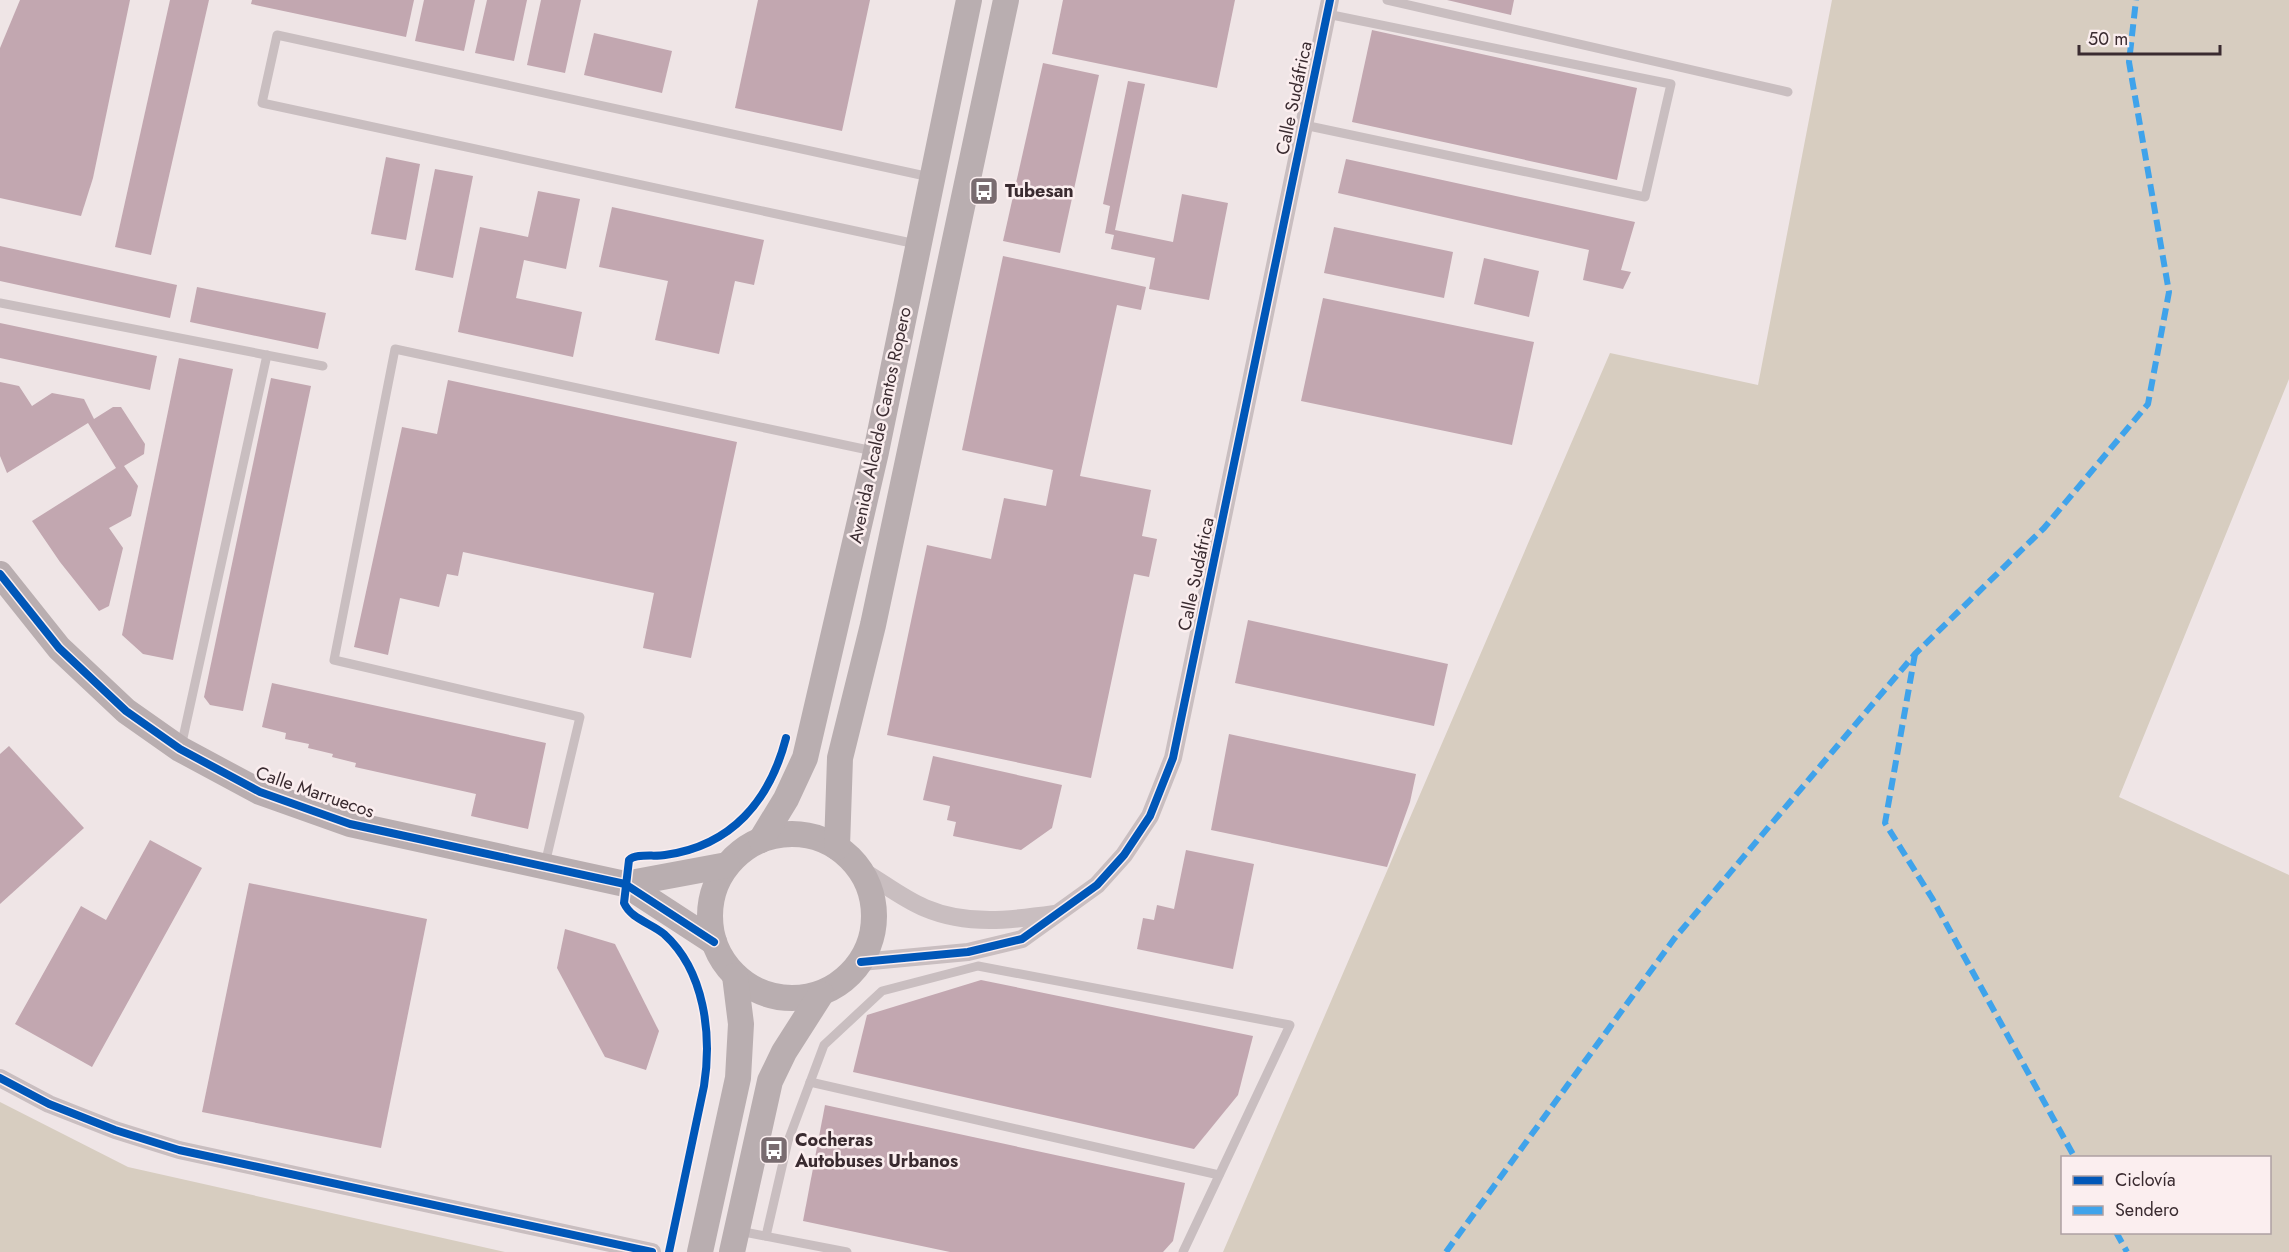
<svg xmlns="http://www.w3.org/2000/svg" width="2289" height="1252" font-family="Jost,sans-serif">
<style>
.green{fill:#d7cdc0;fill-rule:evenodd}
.building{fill:#c2a7b0}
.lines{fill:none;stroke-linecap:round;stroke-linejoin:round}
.lane{stroke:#c9bec0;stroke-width:9}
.street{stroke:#c9bec0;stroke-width:18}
.secondary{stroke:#b9aeb0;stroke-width:26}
.quiet{stroke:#3fa3eb;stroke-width:6;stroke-dasharray:12 6;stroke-linecap:butt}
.cycleway-casing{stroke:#fbeeef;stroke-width:11}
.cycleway{stroke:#0057b8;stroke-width:8}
.labels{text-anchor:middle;stroke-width:5;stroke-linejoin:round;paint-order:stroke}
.street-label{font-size:18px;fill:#3a2b30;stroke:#fbeeef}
.poi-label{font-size:18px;font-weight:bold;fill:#3a2b30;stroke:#fbeeef;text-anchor:start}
</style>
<rect width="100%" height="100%" fill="#efe5e6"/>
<!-- green -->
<g class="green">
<path d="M1832 0H2289V379L2119 797 2289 875V1252H1223L1610 353 1758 385ZM2062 1158H2270V1232H2062Z"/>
<path d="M0 1102 128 1167 505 1252H0Z"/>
</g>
<!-- building -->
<g class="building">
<path d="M20 0H130L93 178 81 216 0 198V48Z"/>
<path d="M170 0H209L151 255 115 247Z"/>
<path d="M252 0H414L406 37 251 4Z"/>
<path d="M424 0H475L464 51 415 41Z"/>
<path d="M487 0H527L514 61 475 53Z"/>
<path d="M541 0H581L565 73 527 65Z"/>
<path d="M758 0H870L842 131 735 108Z"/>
<path d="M1063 0H1235L1217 88 1052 54Z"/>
<path d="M1447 0H1514L1511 15Z"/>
<path d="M1372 30 1637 88 1617 180 1352 122Z"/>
<path d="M594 33 672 51 662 93 584 75Z"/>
<path d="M1043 63 1099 75 1060 253 1003 241Z"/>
<path d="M1128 81 1145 84 1115 230 1173 242 1182 194 1228 203 1209 300 1149 289 1155 258 1111 249 1114 235 1105 233 1110 206 1103 204Z"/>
<path d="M386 157 420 164 406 240 371 234Z"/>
<path d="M1346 159 1635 222 1621 270 1631 272 1623 289 1583 280 1589 250 1338 193Z"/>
<path d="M435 169 473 176 453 278 415 270Z"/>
<path d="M538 191 580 199 566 269 524 260 516 298 582 312 573 357 458 332 480 227 528 237Z"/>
<path d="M612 207 764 240 754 285 735 281 719 354 655 340 668 281 599 267Z"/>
<path d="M1334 227 1453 252 1444 298 1324 273Z"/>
<path d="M0 246 177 285 170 318 0 281Z"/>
<path d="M1003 256 1146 287 1141 310 1117 305 1080 476 1151 490 1142 536 1157 539 1149 577 1134 574 1091 778 887 735 927 545 991 559 1004 498 1046 506 1053 470 962 450Z"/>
<path d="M1484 258 1539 271 1529 317 1474 304Z"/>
<path d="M197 287 326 313 318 349 190 322Z"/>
<path d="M1323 298 1534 342 1512 445 1301 401Z"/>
<path d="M0 323 157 356 150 390 0 358Z"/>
<path d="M179 358 233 369 173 660 143 654 122 635Z"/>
<path d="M271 378 311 386 243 711 210 705 204 697Z"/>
<path d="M448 380 737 442 691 658 643 648 654 593 463 552 458 576 447 574 439 607 400 598 388 655 354 647 402 427 437 434Z"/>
<path d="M0 382 19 386 32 406 52 393 84 399 94 419 113 407H121L145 444 144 454 124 466 138 486 131 516 109 528 123 548 109 606 99 611 60 562 32 521 116 468 88 423 7 473 0 456Z"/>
<path d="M1248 620 1448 664 1434 726 1235 683Z"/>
<path d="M272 683 546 743 528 829 471 816 476 794 355 767 356 763 332 757 333 754 308 748 309 744 285 739 286 733 262 727Z"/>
<path d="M1229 734 1416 774 1410 802 1387 867 1211 830Z"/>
<path d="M9 746 84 828 0 904V754Z"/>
<path d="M933 756 1062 785 1052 828 1021 850 953 836 956 822 947 820 950 806 923 800Z"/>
<path d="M150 840 202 868 92 1067 15 1024 81 906 106 920Z"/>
<path d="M1186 850 1254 864 1233 969 1137 949 1143 918 1154 920 1157 905 1174 909Z"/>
<path d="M249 883 427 919 381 1148 202 1112Z"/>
<path d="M565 929 615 944 659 1031 646 1070 605 1057 557 968Z"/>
<path d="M981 980 1253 1036 1238 1095 1194 1149 853 1072 867 1015Z"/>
<path d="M825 1105 1185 1183 1173 1241 1163 1252H950L803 1221Z"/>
</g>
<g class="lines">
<!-- lane -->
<g class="lane">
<path d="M1387 0 1788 92"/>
<path d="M1304 125 1645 197 1671 84 1327 14"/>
<path d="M916 244 262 103 277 35 930 177"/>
<path d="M0 303 323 366"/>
<path d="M181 747 267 355"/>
<path d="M545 864 580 717 334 660 395 349 873 451"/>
<path d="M810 1082 1219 1175"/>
<path d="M739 1231 847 1252"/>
<path d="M766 1236 788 1141 824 1045 882 991 978 966 1290 1025 1183 1252"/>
</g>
<!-- street -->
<g class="street">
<path d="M861 870C882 882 903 899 925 908 967 926 1012 920 1055 914"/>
<path d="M861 962 968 952 1022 939 1097 885 1124 855 1150 816 1173 758 1330 0"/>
<path d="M0 1078 49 1104 115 1130 179 1150 652 1252"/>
</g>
<!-- secondary -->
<g class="secondary">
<path d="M0 574 59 648 126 711 180 749 260 792 350 824 625 884 714 942"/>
<circle cx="792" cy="916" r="82"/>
<path d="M761 840 786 799 805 758 876 452 969 0"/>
<path d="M837 847 840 758 873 625 1006 0"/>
<path d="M625 884 727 865"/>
<path d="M700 1252 738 1078 741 1024 735 976"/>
<path d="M732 1252 770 1081 784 1052 821 994"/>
</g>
<!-- quiet -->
<g class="quiet">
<path d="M1915 654 1885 823 1932 898 2075 1158"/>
<path d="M2116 1232 2127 1252"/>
<path d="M1446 1252 1674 939 1915 654 2044 528 2148 404 2169 292 2129 62 2136 0"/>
</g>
<!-- cycleway casing -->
<g class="cycleway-casing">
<g id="cycleway">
<path d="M0 574 59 648 126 711 180 749 260 792 350 824 625 884 714 942"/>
<path d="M861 962 968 952 1022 939 1097 885 1124 855 1150 816 1173 758 1330 0"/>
<path d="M0 1078 49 1104 115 1130 179 1150 652 1252"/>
<path d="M669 1252 704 1086C712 1035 705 971 664 934 651 923 631 919 624 903L629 860C636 853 654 857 665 855 732 846 770 800 786 738"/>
</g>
</g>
<!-- cycleway -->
<use href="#cycleway" class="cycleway"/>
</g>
<!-- icons -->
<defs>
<g id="bus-square" transform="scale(1.5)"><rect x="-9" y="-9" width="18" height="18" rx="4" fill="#796c70" stroke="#fbeeef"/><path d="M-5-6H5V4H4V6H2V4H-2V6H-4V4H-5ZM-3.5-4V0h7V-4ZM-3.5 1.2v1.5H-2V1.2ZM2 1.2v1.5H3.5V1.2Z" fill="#fff"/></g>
</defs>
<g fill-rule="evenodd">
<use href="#bus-square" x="984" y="191"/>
<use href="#bus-square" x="774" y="1150"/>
</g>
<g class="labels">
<!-- street labels -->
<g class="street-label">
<text transform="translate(1294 98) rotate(-78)" y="6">Calle Sudáfrica</text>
<text transform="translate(880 425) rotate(-78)" y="6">Avenida Alcalde Cantos Ropero</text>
<text transform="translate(1196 574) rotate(-78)" y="6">Calle Sudáfrica</text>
<text transform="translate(315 792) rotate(19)" y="6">Calle Marruecos</text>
</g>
<!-- poi labels -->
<g class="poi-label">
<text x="1005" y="197">Tubesan</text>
<text x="795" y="1146">Cocheras<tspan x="795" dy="21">Autobuses Urbanos</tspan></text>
</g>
</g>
<!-- legend -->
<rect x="2061" y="1156" width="210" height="78" fill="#fbeeef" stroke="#aea0a3" stroke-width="1.5"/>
<rect x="2073" y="1176" width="30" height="9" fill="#0057b8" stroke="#aea0a3" stroke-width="1.5"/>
<text x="2115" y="1186" font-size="18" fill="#3a2b30">Ciclovía</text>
<rect x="2073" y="1206" width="30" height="9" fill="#3fa3eb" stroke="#aea0a3" stroke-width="1.5"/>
<text x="2115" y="1216" font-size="18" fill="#3a2b30">Sendero</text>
<!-- scale -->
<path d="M2079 45v9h141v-9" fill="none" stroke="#3a2b30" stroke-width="3"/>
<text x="2088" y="45" font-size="18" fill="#3a2b30" stroke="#fbeeef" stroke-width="4.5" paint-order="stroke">50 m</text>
</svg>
